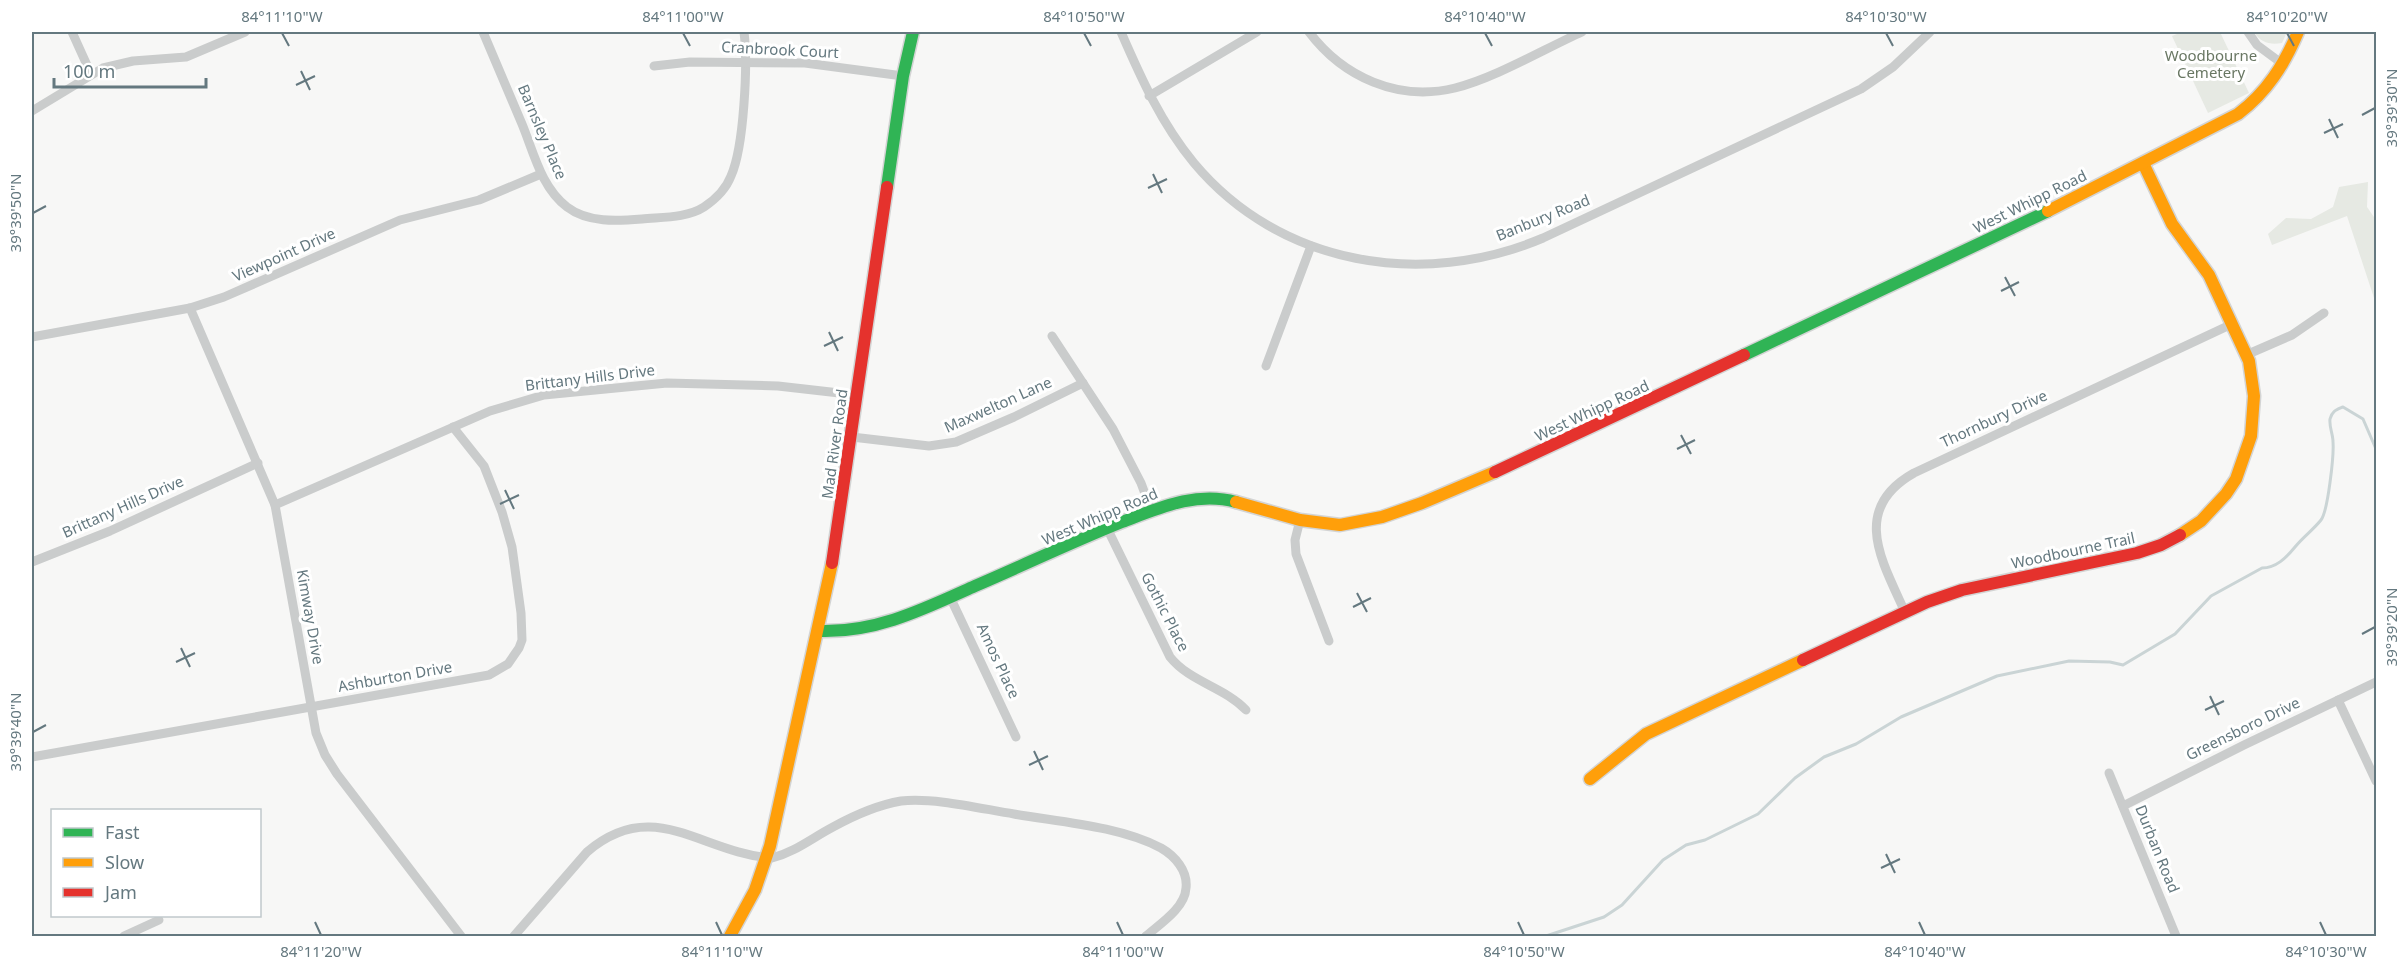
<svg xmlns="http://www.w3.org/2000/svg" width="2408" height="968" font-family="'Noto Sans',sans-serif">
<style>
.green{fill:#e6e9e3}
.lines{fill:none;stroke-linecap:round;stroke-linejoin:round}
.stream{stroke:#cad4d5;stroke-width:3}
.fast-casing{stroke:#d3d4d4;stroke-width:15}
.slow-casing{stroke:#d3d4d4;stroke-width:15}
.jam-casing{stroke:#d3d4d4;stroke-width:15}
.street{stroke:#cacccc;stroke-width:9}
.fast{stroke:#30b455;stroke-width:12}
.slow{stroke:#ff9f0a;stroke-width:12}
.jam{stroke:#e5322d;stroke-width:12}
.ticks{fill:none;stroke:#64787f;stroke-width:2}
.labels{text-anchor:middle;stroke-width:6;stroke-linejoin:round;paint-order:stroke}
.street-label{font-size:15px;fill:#64787f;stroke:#fff}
.park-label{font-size:15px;fill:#697763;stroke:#fff}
.neatline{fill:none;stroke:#64787f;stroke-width:2}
.ticks-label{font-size:15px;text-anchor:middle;fill:#64787f}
</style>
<rect width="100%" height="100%" fill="#f7f7f6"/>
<!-- green -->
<g class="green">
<path d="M2182 32H2220L2249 93 2208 113 2172 36Z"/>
<path d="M2254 32H2287L2282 43C2270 45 2261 43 2254 32Z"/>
<path d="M2368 182 2367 207 2376 220V304L2347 216 2272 245 2268 234 2286 218 2311 219 2333 207 2339 187Z"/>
</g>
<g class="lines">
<!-- stream -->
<path class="stream" d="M1546 936 1604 917 1622 905 1663 860 1686 845 1705 840 1758 814 1795 778 1824 757 1856 744 1901 717 1997 676 2069 661 2110 662 2123 665 2175 634 2211 596 2262 568C2276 568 2286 558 2295 547 2303 537 2314 529 2321 520 2328 511 2334 455 2333 442 2333 434 2329 427 2330 419 2332 411 2336 410 2343 407L2363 419 2376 449"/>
<!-- fast casing -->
<g class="fast-casing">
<g id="fast">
<path d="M887 187 903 76 913 32"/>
<path d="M1744 355 2048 211"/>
<path d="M819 631C876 633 924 609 975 586 1024 565 1072 542 1122 522 1159 508 1196 491 1236 502"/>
</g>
</g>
<!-- slow casing -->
<g class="slow-casing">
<g id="slow">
<path d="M2143 163 2172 224 2209 275 2249 361 2254 396 2251 436 2236 479 2226 494 2201 521 2180 535"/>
<path d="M2048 211 2238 114C2267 92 2284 65 2298 32"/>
<path d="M1236 502 1300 520 1340 525 1382 517 1422 503 1495 472"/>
<path d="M1590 779 1646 734 1803 660"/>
<path d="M730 936 755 890 770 846 832 563"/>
</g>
</g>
<!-- jam casing -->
<g class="jam-casing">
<g id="jam">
<path d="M1495 472 1744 355"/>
<path d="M832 563 887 187"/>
<path d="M1803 660 1927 602 1962 590 2137 553 2161 545 2180 535"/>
</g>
</g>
<!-- street -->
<g class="street">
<path d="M72 32 91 74"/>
<path d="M483 32C496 62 509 93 522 124 534 153 541 187 567 207 588 223 617 221 642 219 662 217 687 218 704 207 716 199 726 189 731 176 744 147 748 64 744 32"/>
<path d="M1121 32C1141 78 1161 123 1194 163 1280 266 1423 289 1543 238L1861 89 1893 67 1930 32"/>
<path d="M1309 32C1343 77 1398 102 1455 88 1495 78 1544 49 1582 32"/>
<path d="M2248 32 2257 45 2284 65"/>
<path d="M654 66 690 62 805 63 903 76"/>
<path d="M1149 96 1257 32"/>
<path d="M32 111 103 68 133 61 186 57 245 32"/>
<path d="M190 308 275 505 316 733 325 755 337 774 461 936"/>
<path d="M1052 336 1113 429 1141 483 1151 510"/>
<path d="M32 337 190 308 224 297 400 220 479 200 541 174"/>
<path d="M2246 355 2292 335 2324 313"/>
<path d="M1266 366 1311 246"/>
<path d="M852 437 929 446 956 442 1014 417 1083 383"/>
<path d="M275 505 490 411 544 395 667 383 778 386 857 395"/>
<path d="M1300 520 1295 540 1296 554 1329 641"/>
<path d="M1107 528 1170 657C1190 682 1224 687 1246 710"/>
<path d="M32 562 110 531 258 463"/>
<path d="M951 599 1016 737"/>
<path d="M1905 612C1882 561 1850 509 1914 473L2232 324"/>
<path d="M2338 700 2376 781"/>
<path d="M32 757 489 675 508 664 519 648 522 640 521 613 512 547 502 512 484 466 453 427"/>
<path d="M2109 773 2176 936"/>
<path d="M2123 806 2244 745 2376 682"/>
<path d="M124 936 159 920"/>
<path d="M514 936 587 852C654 795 701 853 772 858 795 852 812 838 833 827 853 816 878 805 901 801 933 797 982 809 1014 814 1060 822 1119 826 1161 848 1175 856 1188 871 1186 888 1185 908 1160 924 1146 936"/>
</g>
<!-- fast -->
<use href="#fast" class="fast"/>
<!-- slow -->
<use href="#slow" class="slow"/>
<!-- jam -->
<use href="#jam" class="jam"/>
</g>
<!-- ticks -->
<path class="ticks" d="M282 33 289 46M683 33 690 46M1084 33 1091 46M1485 33 1492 46M1886 33 1893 46M2287 33 2294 46M301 71 310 90M296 85 315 76M2362 115 2375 108M2329 119 2338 138M2324 133 2343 124M1153 174 1162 193M1148 188 1167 179M33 213 46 206M2005 277 2015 296M2001 291 2019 282M829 332 838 351M824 346 843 337M1681 435 1691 454M1677 449 1695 440M505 490 514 509M500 504 519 495M1357 593 1367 612M1353 607 1371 598M2362 634 2375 627M181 648 190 667M176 662 195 653M2210 696 2219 715M2205 710 2224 701M33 732 46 725M1034 751 1043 770M1029 765 1048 756M1886 854 1895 873M1881 868 1900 859M315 922 321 935M716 922 722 935M1117 922 1123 935M1518 922 1524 935M1919 922 1925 935M2320 922 2326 935"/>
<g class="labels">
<!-- street labels -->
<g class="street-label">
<text transform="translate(780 50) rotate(3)" y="5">Cranbrook Court</text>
<text transform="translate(542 132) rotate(67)" y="5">Barnsley Place</text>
<text transform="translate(2030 202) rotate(-26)" y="5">West Whipp Road</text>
<text transform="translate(1543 218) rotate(-22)" y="5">Banbury Road</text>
<text transform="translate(284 255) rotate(-24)" y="5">Viewpoint Drive</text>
<text transform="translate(590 378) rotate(-7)" y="5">Brittany Hills Drive</text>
<text transform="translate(998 405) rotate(-24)" y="5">Maxwelton Lane</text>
<text transform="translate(1592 411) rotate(-25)" y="5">West Whipp Road</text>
<text transform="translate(1994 419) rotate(-25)" y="5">Thornbury Drive</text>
<text transform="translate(835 444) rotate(-82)" y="5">Mad River Road</text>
<text transform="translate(123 507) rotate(-24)" y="5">Brittany Hills Drive</text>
<text transform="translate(1100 517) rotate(-23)" y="5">West Whipp Road</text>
<text transform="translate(2073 551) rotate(-12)" y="5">Woodbourne Trail</text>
<text transform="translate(1165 612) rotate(63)" y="5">Gothic Place</text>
<text transform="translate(310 617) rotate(80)" y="5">Kimway Drive</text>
<text transform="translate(998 661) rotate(65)" y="5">Amos Place</text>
<text transform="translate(395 677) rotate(-10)" y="5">Ashburton Drive</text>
<text transform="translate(2243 729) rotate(-26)" y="5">Greensboro Drive</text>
<text transform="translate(2157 849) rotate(68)" y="5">Durban Road</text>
</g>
<!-- park labels -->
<g class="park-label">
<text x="2211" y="61">Woodbourne<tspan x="2211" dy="17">Cemetery</tspan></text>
</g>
</g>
<!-- border -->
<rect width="2408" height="968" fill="none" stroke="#ffffff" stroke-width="66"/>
<!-- legend -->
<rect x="51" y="809" width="210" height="108" fill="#ffffff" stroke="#c1c9cc" stroke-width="1.5"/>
<rect x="63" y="828" width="30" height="9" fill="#30b455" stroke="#c1c9cc" stroke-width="1.5"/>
<text x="105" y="839" font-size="18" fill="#64787f">Fast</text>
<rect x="63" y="858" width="30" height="9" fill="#ff9f0a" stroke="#c1c9cc" stroke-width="1.5"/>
<text x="105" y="869" font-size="18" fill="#64787f">Slow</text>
<rect x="63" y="888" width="30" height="9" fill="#e5322d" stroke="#c1c9cc" stroke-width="1.5"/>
<text x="105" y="899" font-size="18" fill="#64787f">Jam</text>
<!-- scale -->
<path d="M54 78v9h152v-9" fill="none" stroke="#64787f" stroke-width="3"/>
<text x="63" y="78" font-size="18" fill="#64787f" stroke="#ffffff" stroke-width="4.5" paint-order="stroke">100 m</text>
<rect x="33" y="33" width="2342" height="902" class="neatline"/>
<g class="ticks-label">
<text x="282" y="22">84°11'10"W</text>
<text x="683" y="22">84°11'00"W</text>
<text x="1084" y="22">84°10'50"W</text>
<text x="1485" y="22">84°10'40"W</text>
<text x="1886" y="22">84°10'30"W</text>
<text x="2287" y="22">84°10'20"W</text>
<text transform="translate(2392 108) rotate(-90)" y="5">39°39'30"N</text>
<text transform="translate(16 213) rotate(-90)" y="5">39°39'50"N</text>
<text transform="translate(2392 627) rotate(-90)" y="5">39°39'20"N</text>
<text transform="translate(16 732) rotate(-90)" y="5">39°39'40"N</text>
<text x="321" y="957">84°11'20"W</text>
<text x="722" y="957">84°11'10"W</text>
<text x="1123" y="957">84°11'00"W</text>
<text x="1524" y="957">84°10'50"W</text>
<text x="1925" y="957">84°10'40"W</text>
<text x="2326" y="957">84°10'30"W</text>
</g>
</svg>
